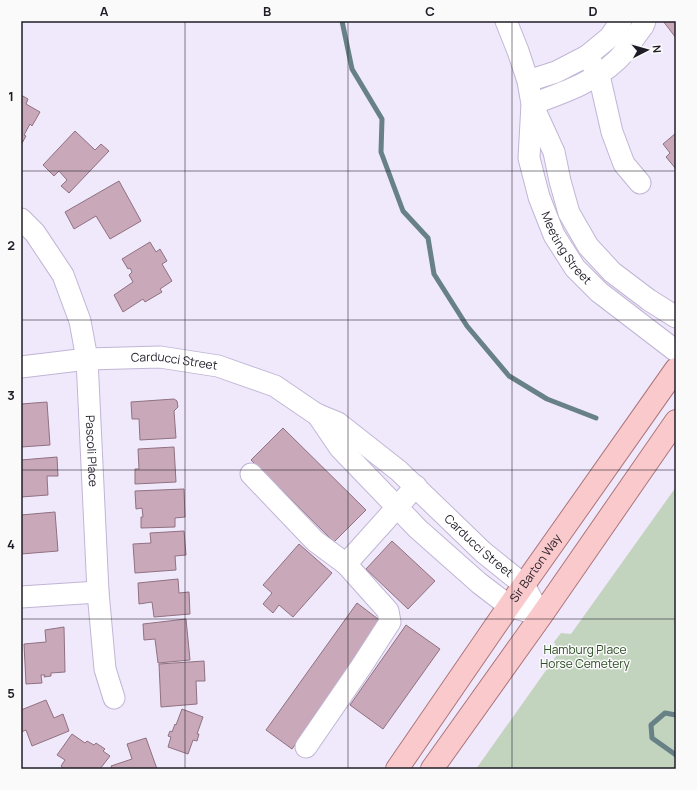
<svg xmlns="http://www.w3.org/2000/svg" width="697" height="790" font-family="Manrope,sans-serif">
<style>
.green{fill:#c2d3be}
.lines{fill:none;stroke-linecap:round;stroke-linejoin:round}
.stream{stroke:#678186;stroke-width:5}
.building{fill:#c8a8b9;stroke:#907181}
.minor-casing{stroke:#c1b5d5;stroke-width:23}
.major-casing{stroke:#ab757b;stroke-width:24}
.minor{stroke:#fff;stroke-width:21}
.major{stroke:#fac9cb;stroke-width:22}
.grid{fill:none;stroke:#201c27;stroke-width:1;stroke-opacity:0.55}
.labels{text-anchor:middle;stroke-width:3;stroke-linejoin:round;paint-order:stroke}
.street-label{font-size:12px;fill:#201c27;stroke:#fafafa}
.park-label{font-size:12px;fill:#2d4d26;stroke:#fafafa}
.neatline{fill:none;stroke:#201c27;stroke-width:1.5}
.grid-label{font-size:13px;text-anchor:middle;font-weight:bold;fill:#201c27}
</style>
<rect width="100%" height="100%" fill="#f0e9fc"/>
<!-- green -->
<path class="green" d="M676 487V769H476L559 652 554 642 561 633 571 634Z"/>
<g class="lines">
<!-- stream -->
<g class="stream">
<path d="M342 21 352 69 382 119 381 152 403 211 428 238 434 274 467 326 509 376 547 399 596 418"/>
<path d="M676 715 665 713 651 725 652 738 676 755"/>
</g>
</g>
<!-- building -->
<g class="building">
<path d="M663 21H676V38Z"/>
<path d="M21 95 28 99 26 104 40 112 32 126 30 124 24 135 26 136 21 145Z"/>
<path d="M75 131 95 150 101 144 109 151 69 193 61 186 67 180 59 171 54 176 43 165Z"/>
<path d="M676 133V169L666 157 670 153 663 144Z"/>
<path d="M119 181 141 221 110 239 96 216 74 229 65 212Z"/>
<path d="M150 242 156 252 160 249 167 261 162 264 172 281 160 289 162 292 145 302 143 299 123 312 114 295 133 282 129 275 132 272 130 268 128 269 122 259Z"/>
<path d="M174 399 177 401 178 407 174 411 176 438 140 440 139 419H132L131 402Z"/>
<path d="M47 402 50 445 21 447V404Z"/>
<path d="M283 428 366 510 334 542 251 460Z"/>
<path d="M174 447 176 482 135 484V469H139L138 449Z"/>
<path d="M57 457 58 476H47L48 495 21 497V460Z"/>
<path d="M184 489 185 517 175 518V527L141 528V517H143L142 508 136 509 135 491Z"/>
<path d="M55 512 58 551 21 554V515Z"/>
<path d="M184 531 186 555 175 556 176 570 135 573 133 544 151 543 150 533Z"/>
<path d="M392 541 435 581 408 609 366 569Z"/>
<path d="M299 544 332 573 293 617 279 605 273 613 263 604 272 593 263 585Z"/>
<path d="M178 579 179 593 189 592 190 614 154 617 152 602 139 604 138 583Z"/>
<path d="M357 603 382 622 292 749 266 730Z"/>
<path d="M186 619 190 660 158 663 155 639 144 640 143 624Z"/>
<path d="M406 625 440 649 383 729 350 705Z"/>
<path d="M64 627 65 672 51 673V676L44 677 45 675H41L42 683 26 684 24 644 46 642 45 630Z"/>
<path d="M204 661 205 681H196L197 704 161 707 159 664Z"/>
<path d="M46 700 54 718 63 714 69 731 32 746 26 730 21 732V710Z"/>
<path d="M182 709 203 717 197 734H199L197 741 193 740 188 754 168 747 171 737 168 736 170 731 172 732 175 724 176 725Z"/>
<path d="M72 734 85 743 87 741 94 745 96 743 105 749 103 751 110 756 100 769H64L61 766 65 760 57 755Z"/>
<path d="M146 738 157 769H112L111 766 132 759 127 744Z"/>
</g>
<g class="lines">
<!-- minor casing -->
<g class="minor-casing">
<g id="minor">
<path id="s1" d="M506 21 518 51 528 81 532 104 529 158 539 197 554 235 575 268 599 292 676 351"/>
<path d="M587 56 599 75 612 132 624 164 640 183"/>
<path d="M528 81 556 72 587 56 610 37 621 21"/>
<path d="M532 104C562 93 593 83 617 60 627 51 634 37 643 26L645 21"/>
<path d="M533 106 554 152 560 181 569 213 588 246 612 272 649 300 676 317"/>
<path id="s2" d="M21 219 35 233 63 275 80 321 87 359 98 592 105 669 114 698"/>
<path id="s3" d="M21 367 87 359 160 357 218 366 275 386 316 414 338 423 399 471 483 552 524 585 541 616"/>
<path d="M317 414 340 448 418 529 479 583 509 606 526 611"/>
<path d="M251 474 315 541 346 564"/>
<path d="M21 597 98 592"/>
<path d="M306 747 361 667 390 622 388 611 346 564 416 486"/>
</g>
</g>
<!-- major casing -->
<g class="major-casing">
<g id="major">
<path id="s4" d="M397 769 509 606 676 369"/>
<path d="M432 769 541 616 676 421"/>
</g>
</g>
<!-- minor -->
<use href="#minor" class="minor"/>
<!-- major -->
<use href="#major" class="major"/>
</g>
<!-- grid -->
<path class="grid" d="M185 21V769M348 21V769M512 21V769M21 171H676M21 320H676M21 470H676M21 619H676"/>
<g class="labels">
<!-- street labels -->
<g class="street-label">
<text dy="4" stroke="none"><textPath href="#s1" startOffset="240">Meeting Street</textPath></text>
<text dy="4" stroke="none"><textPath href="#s3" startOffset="154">Carducci Street</textPath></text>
<text dy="4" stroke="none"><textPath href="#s2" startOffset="250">Pascoli Place</textPath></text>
<text dy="4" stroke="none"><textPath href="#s3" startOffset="519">Carducci Street</textPath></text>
<text dy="4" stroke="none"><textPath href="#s4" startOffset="244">Sir Barton Way</textPath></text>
</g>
<!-- park labels -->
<g class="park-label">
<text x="585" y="654">Hamburg Place<tspan x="585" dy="14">Horse Cemetery</tspan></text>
</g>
</g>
<!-- border -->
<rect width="697" height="790" fill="none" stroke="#fafafa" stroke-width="44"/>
<!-- north arrow -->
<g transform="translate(647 50) rotate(84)" stroke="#fafafa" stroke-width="3" paint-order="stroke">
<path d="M0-3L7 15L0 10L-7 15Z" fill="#201c27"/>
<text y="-6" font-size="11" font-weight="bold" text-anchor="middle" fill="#201c27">N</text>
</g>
<rect x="22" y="22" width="653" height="746" class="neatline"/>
<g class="grid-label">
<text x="104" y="16">A</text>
<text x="267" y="16">B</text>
<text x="430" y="16">C</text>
<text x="593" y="16">D</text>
<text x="11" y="101">1</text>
<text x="11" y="250">2</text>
<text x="11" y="400">3</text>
<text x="11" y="549">4</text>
<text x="11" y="698">5</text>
</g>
</svg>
